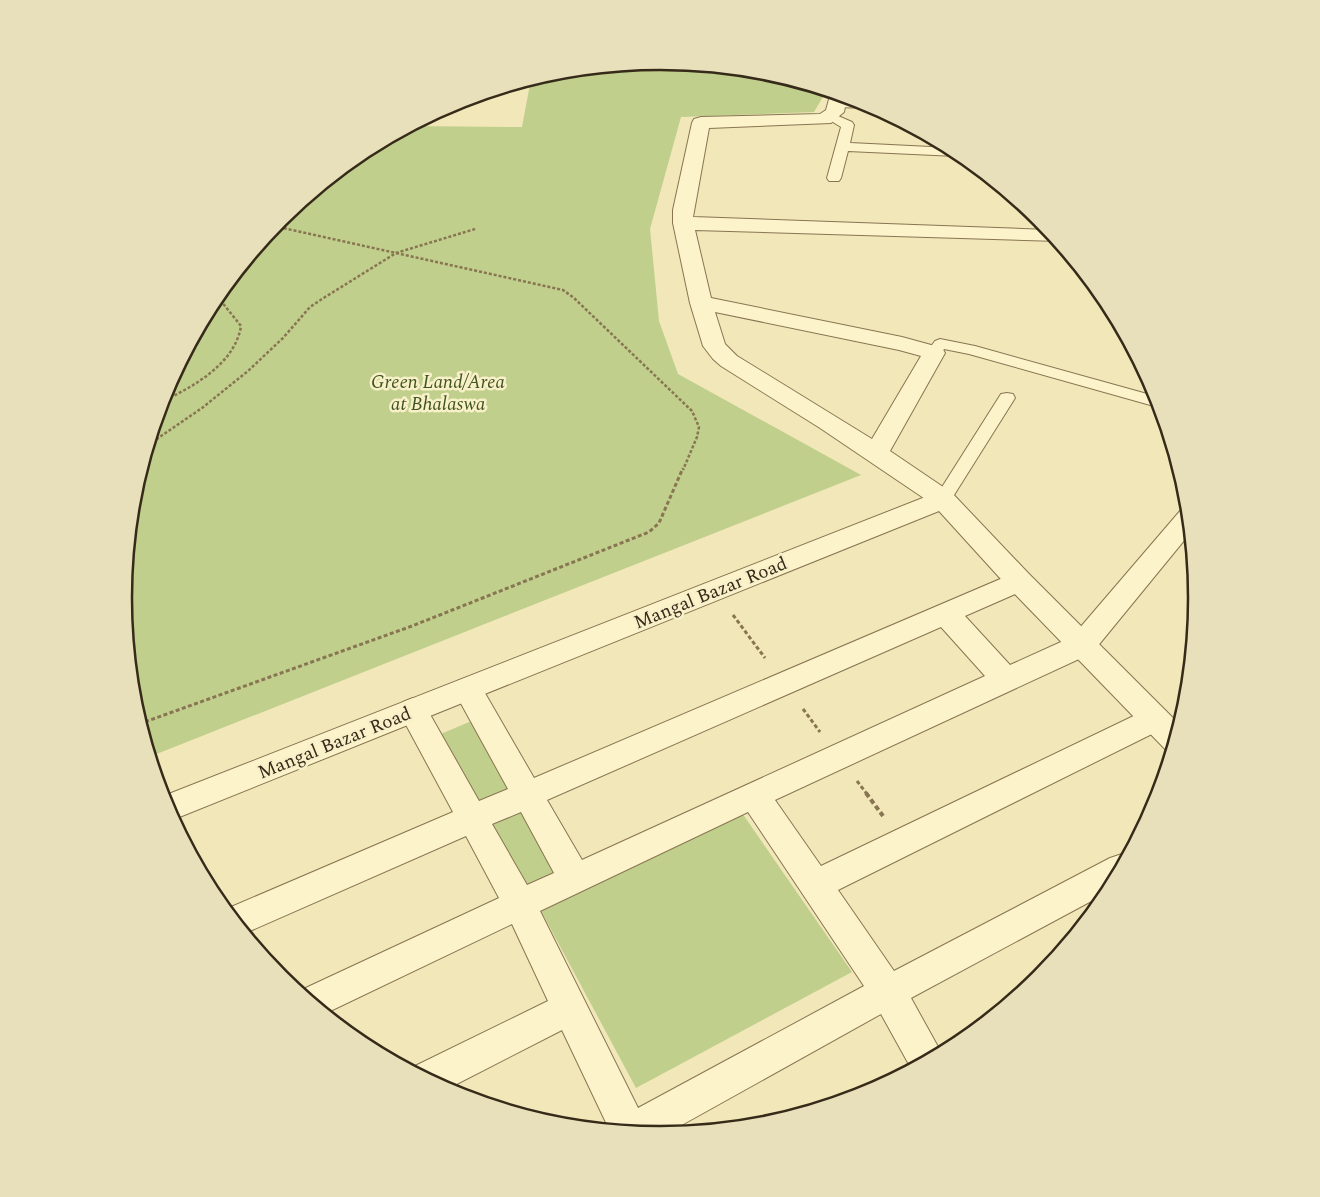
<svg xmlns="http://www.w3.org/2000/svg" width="1320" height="1197" font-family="Spectral,serif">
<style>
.green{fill:#c0cf8c}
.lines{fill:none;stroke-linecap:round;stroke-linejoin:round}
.service-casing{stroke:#887552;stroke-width:2}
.minor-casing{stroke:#887552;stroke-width:2}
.tertiary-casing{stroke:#887552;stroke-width:2}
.path-far2{stroke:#887552;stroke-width:2.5;stroke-dasharray:3 2;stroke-linecap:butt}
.path-far1{stroke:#887552;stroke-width:3;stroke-dasharray:4 2.5;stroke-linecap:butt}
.path{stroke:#887552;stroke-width:4;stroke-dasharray:5 3;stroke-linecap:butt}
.service{fill:#fcf3cb;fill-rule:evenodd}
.minor{fill:#fcf3cb;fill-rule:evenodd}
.tertiary{fill:#fcf3cb;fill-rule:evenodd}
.wall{fill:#b58b5b}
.labels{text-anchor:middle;stroke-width:5;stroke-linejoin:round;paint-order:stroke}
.park-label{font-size:19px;font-style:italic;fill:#40541d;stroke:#f8f0c8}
.street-label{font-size:19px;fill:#362a19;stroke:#f8f0c8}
.rim{fill:none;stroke:#362a19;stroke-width:2.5}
</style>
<rect width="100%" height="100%" fill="#f1e7b8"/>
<!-- green -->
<g class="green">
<path d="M660 61 765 72 827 90 814 112 681 117 650 229 659 321 678 374 861 475 149 757 133 703 123 598 133 493 164 393 213 300 280 218 362 152 409 126 522 127 531 79 555 72Z"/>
<path d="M474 720 563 874 522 893 436 736Z"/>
<path d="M742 813 852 972 636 1088 540 909Z"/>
</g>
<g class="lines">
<!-- service casing -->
<g class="service-casing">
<g id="service">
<path d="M836 100 864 102 877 108 832 107 830 104Z"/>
<path d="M829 112 852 122 854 125 850 143 951 148 961 154 956 156 848 151 841 178 839 181H829L827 178 841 127 823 116 825 113Z"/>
<path d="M940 339 975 346 1158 397 1161 408 969 354 944 349 940 356H928L926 353 935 341Z"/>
<path d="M1007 393 1013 394 1015 398 949 503 943 505 937 503 934 499 937 495 1001 394Z"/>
</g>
</g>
<!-- minor casing -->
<g class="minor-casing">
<g id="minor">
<path d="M831 92 847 96 844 112 831 123 709 128 693 217 1049 230 1058 241 695 230 711 298 902 337 942 348 945 353 890 451 952 493 956 499 952 505 943 508 934 505 820 428 721 366 713 359 703 346 690 303 673 223V210L692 123 694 119 701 117 820 114 826 110ZM715 312 899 350 921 356 872 439 737 356 725 344Z"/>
<path d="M1188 508 1191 532 1092 653 775 800 821 866 1144 711 1155 707 1166 711 1170 719 1166 727 838 890 894 971 1110 858 1122 854 1129 856 1110 891 911 998 942 1054 912 1070 881 1014 662 1136 610 1131 562 1030 445 1090 411 1072 413 1067 548 1001 512 924 324 1014 297 992 499 898 466 836 243 934 224 910 453 812 398 710 403 702 413 698 423 702 479 801 508 789 453 689 458 681 468 677 478 681 534 778 1019 571 1029 574 1033 581 1029 588 965 616 1010 665 1072 637 1180 511ZM941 627 985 676 582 860 547 800ZM521 812 554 873 527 885 492 824ZM748 812 864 986 638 1108 540 911Z"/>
</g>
</g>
<!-- tertiary casing -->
<g class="tertiary-casing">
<path id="tertiary" d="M943 490 952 493 1029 574 1180 725 1172 751 1165 749 1009 588 939 511 177 818 172 820 161 797Z"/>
</g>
<!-- path-far2 -->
<g class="path-far2">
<path d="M274 226 563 290 574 298 692 411 699 427 697 437 683 470"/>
<path d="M161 402C193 387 235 364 241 326L217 296"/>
<path d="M148 445 202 408 248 371 283 338 310 307 322 299 396 253 475 229"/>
</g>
<!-- path-far1 -->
<g class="path-far1">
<path d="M733 615 765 658"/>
<path d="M803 709 820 732"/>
<path d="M139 724 412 626 649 532 659 523 683 468"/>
<path d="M857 781 867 794"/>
</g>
<!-- path -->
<path class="path" d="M866 793 883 816"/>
<!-- service -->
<use href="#service" class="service"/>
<!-- minor -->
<use href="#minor" class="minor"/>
<!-- tertiary -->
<use href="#tertiary" class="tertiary"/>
</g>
<!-- wall -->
<path class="wall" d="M1092 282 1099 290 1091 289Z"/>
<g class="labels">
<!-- park labels -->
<g class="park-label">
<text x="438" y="388">Green Land/Area<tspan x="438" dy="22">at Bhalaswa</tspan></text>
</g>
<!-- street labels -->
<g class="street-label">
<text transform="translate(710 592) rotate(-22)" y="7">Mangal Bazar Road</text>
<text transform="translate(334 742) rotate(-22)" y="7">Mangal Bazar Road</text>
</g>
</g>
<!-- crop -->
<path d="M0 0H1320V1197H0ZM132 598a528 528 0 1 1 1056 0a528 528 0 1 1-1056 0Z" fill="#e8e0ba" fill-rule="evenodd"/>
<path class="rim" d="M132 598a528 528 0 1 1 1056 0a528 528 0 1 1-1056 0Z"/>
</svg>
